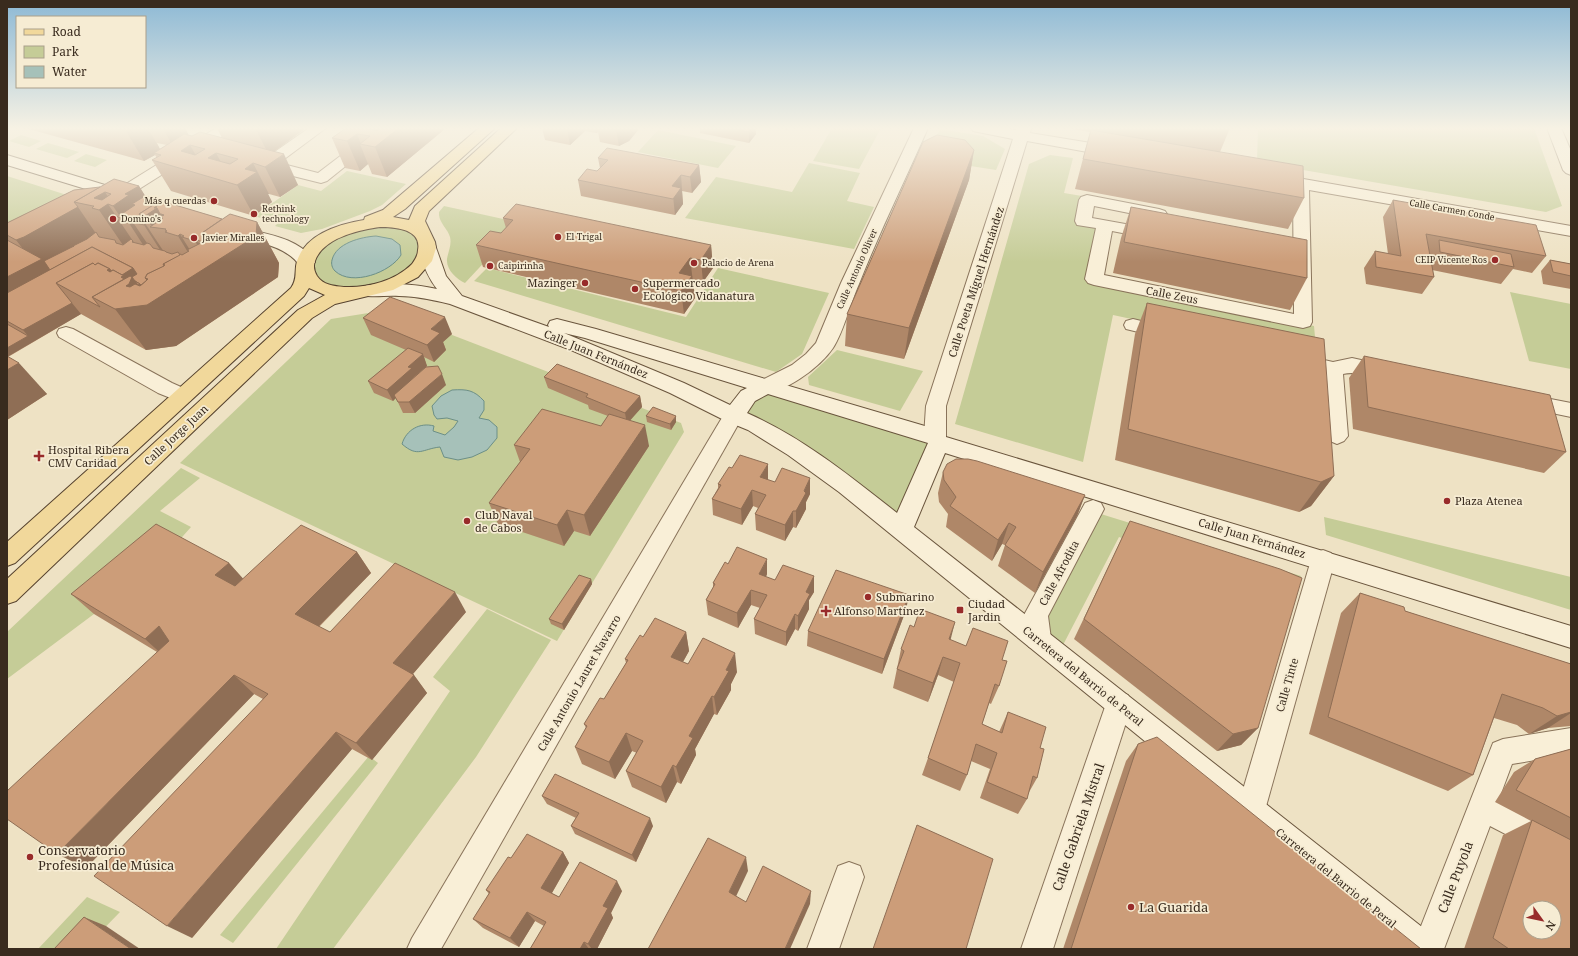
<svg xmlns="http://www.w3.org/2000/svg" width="1578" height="956" font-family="'Noto Serif',serif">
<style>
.green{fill:#c5cc97}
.water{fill:#a6c1b9;stroke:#6c8f87}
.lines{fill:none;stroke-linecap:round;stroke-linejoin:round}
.street-casing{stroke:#89735a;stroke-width:2}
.secondary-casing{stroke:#6a553d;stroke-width:2}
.primary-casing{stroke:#56422e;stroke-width:2}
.street{fill:#f9efd7;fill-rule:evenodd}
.secondary{fill:#f9efd7;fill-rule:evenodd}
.primary{fill:#f1d89b;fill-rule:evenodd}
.wall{fill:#af8768;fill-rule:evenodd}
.shaded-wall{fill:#8f6e55}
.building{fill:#cc9d79;stroke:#8f6e55;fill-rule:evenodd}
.poi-dot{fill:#982b2a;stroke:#f6ecd3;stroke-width:1.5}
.labels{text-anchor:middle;stroke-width:3.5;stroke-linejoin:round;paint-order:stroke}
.far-poi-label{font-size:9px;fill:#392b1e;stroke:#f6ecd3;text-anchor:start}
.far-street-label{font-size:9px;fill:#392b1e;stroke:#f6ecd3}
.street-label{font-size:11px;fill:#392b1e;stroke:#f6ecd3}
.poi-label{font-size:11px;fill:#392b1e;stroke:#f6ecd3;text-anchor:start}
.near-street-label{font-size:13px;fill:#392b1e;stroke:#f6ecd3}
.near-poi-label{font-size:13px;fill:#392b1e;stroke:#f6ecd3;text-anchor:start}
</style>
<rect width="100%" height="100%" fill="#eee2c4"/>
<!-- green -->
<g class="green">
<path d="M832 128H881L859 169 813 161Z"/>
<path d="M1258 128H1534L1562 206 1546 212 1257 162Z"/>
<path d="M940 129 983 136 1005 149 996 170 926 159Z"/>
<path d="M658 130 736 146 718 168 638 152Z"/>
<path d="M21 135 41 141 29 147 9 141Z"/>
<path d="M48 143 79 152 67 158 36 149Z"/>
<path d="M86 154 107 160 95 167 74 161Z"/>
<path d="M1050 155 1073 158 1064 193 1082 196 1075 224 1102 229 1091 280 1314 326 1317 359 1113 315 1083 462 955 424 1029 164Z"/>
<path d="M809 163 860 173 847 201 874 207 854 249 685 218 716 177 792 192Z"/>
<path d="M347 171 406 184 382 205 370 211 322 229 301 233 275 226 278 223 254 216 298 185 321 191Z"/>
<path d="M7 176 70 196 7 242Z"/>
<path d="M444 206 521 223 465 283C457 279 446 270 447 259 448 252 452 245 450 237 448 229 440 224 439 215V212Z"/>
<path d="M361 225 416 229 422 262 370 291 314 284 311 253Z"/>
<path d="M487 268 686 317 718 268 829 293 802 354 776 372 474 281Z"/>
<path d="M1510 292 1571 304V369L1529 361Z"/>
<path d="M387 310 681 423 684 432 557 641 180 463 331 319Z"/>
<path d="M837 350 923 371 900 411 809 385 808 377Z"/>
<path d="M760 389 935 437 901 530 739 408Z"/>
<path d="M181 468 200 478 160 511 191 527 175 545 94 614 7 679V632Z"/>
<path d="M1088 510 1301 576 1293 600 1119 537 1063 645 1027 616Z"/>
<path d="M1324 517 1571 577V610L1326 535Z"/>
<path d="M487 609 551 640 476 757 333 949H276L450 691 433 677Z"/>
<path d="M369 756 378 763 233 943 220 935Z"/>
<path d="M87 897 120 912 84 949H38Z"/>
</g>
<!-- water -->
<g class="water">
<path d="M376 236 392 239 400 245 401 255C391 272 352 287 335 271 332 268 331 264 332 260 336 243 361 237 376 236Z"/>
<path d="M452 390C467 389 474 390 484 401V410L479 418 489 420 497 427V438L487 450 472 457 458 460 444 457 440 447C422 449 418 458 402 444 406 430 420 422 434 426L433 431 445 435 454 427 458 421 447 418 437 419 434 415 432 406 441 396Z"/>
</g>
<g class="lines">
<!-- street casing -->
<g class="street-casing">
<g id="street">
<path d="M216 128H233L231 131 117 203 111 205 105 203 103 200 105 197Z"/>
<path d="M309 128H326L279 163 318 173 377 128H393L327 181 321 183 257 167 254 164 257 161 263 160Z"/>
<path d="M914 128H928C905 180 880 231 859 284 851 302 843 333 833 348 821 366 782 397 760 391L757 386 760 381 792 365 806 354 816 343 841 283Z"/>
<path d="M971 128H1004L1016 130 1017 128H1031L1030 133 1115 147 1120 149 1123 152 1120 155 1115 157 1027 141 946 406V437L942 442 935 445 928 442 924 437 926 406 1013 139 973 131Z"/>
<path d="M1547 128H1561L1571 151V175L1566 173 1563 170Z"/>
<path d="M1275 174 1571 226V236L1309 190 1312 322 1310 326 1303 328 1094 285 1088 283 1085 279 1096 228 1077 225 1075 221 1079 200 1081 197 1087 195 1159 209 1165 211 1167 214 1165 217 1159 219 1094 206 1092 218 1153 229 1159 230 1161 234 1159 238 1153 239 1112 231 1104 275 1294 314 1293 187 1269 182 1267 179 1269 176Z"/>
<path d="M1133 319 1174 329 1176 333 1174 337 1167 339 1126 329 1124 325 1126 321Z"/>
<path d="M66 327 73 329 172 383 190 391 193 396 190 401 183 403 158 393 59 337 57 333 59 329Z"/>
<path d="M1298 354 1333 362 1352 358 1393 367 1396 372 1393 377C1377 381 1360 370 1343 374L1348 436 1344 441 1337 444 1330 441 1326 436 1323 374 1291 366 1288 361 1291 356Z"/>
<path d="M1525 394 1571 403V417L1518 406 1515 401 1518 396Z"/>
<path d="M733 409 740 411 743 416 441 949H407L412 938 726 411Z"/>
<path d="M1093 500 1101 503 1104 509 1048 616 1051 639 1047 647 1038 650 1029 647 1025 639 1024 615 1085 503Z"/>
<path d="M1323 550 1331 553 1335 560 1265 810 1261 820 1251 824 1241 820 1237 810 1311 560 1315 553Z"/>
<path d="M1119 692 1128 695 1132 704 1053 949H1021L1106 704 1110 695Z"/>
<path d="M1571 728V754L1512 764 1499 799 1571 837V868L1490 826 1444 949H1412L1493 743 1503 739Z"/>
<path d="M849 862 860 866 864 877 839 949H807L838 866Z"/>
</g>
</g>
<!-- secondary casing -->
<g class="secondary-casing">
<g id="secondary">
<path d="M7 155 131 193 133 196 131 199 125 201 7 165Z"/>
<path d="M238 227C265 234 299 237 315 262L312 266 306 267 300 266C286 245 255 242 232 236L230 232 232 228Z"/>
<path d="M428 241 434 242 446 276 462 296 549 327 548 325 550 321 557 319 596 329 935 429 942 432 946 437 1571 626V648L945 453 914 527 1436 938 1441 949H1400L839 492 788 455 748 430 726 421 670 393 571 350 450 304C433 300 416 296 399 296 386 295 373 298 361 295L358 291 361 287C382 281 416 284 437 289 427 276 422 263 419 246L422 242ZM564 333 585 338 747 388 741 391 730 405 684 383ZM768 394 928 443 897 513C850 476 802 437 747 413L755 401Z"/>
</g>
</g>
<!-- primary casing -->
<g class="primary-casing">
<path id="primary" d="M479 128H495L405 209 393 217 409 220 415 206 501 128H517L429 211 425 221 435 242 436 248 432 261 418 277 393 290 335 304 312 318 16 601 7 604V579L298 310 325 295 309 288 304 296 15 563 7 566V542L291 288C298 278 294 272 297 261 306 234 339 224 364 220L365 217 383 210ZM380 227C395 227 422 229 418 250 418 255 415 260 412 264 395 281 368 288 344 287 334 286 323 285 317 276 314 271 313 266 315 261 323 238 359 230 380 227Z"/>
</g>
<!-- street -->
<use href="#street" class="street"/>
<!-- secondary -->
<use href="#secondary" class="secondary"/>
<!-- primary -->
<use href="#primary" class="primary"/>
</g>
<!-- wall -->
<g class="wall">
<path d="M25 128H185L189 136H192L222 138 217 128H306L274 152 298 185 280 197 269 194H268L272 202 254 216 171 191 152 160 157 158 155 155 144 161ZM157 143 167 145 160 149Z"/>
<path d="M346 128H446L387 177 372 174 368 164 360 171 345 168 332 138Z"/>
<path d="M542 128H639L638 130 629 141 619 146 600 142 598 132 596 133 585 131 570 145 545 140Z"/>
<path d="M700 128H755L756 134 749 143 700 133Z"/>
<path d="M778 128H788L787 130Z"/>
<path d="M1066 128H1230L1220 152 1304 198 1288 229 1075 189 1090 132Z"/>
<path d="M974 150 969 180 904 359 845 346 847 314Z"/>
<path d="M598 158 699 165 701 182 692 193 682 191V192L683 204 675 215 581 196 578 180 597 171 600 168Z"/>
<path d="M139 186 145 196 222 219 257 222 279 263 278 277 176 346 146 350 81 314 8 357 47 394 7 420V223L74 190Z"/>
<path d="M1393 200 1546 256 1532 273 1513 269 1501 284 1432 270 1434 277 1422 294 1366 284 1364 268 1375 251 1388 254 1383 217Z"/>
<path d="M1131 207 1307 278 1290 310 1113 273 1121 238Z"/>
<path d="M503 218 711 245 713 268 703 282 693 280 695 298 684 314 483 267 476 245 501 233 506 228Z"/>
<path d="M1550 260 1571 264V289L1543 284 1541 271Z"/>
<path d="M1147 303 1334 476 1311 506 1299 512 1115 460 1135 334Z"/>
<path d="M363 318 452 334 443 342 446 350 434 362 424 357 427 366 419 373 446 385 415 413H403L396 398 393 401 374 393 368 381 406 350 371 335Z"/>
<path d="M1364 356 1566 452 1544 473 1353 429 1349 378Z"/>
<path d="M544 377 640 396 642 407 630 420 649 446 590 536 574 531 564 546 498 524 489 503 520 462 514 445 601 426 608 416 589 409 588 405 548 388Z"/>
<path d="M646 416 676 422 671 430 647 422Z"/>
<path d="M943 472 1085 495 1077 516 1035 593 998 566 1005 545 1002 544 992 561 946 527 948 514 939 502 938 493Z"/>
<path d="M768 480 810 494 806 502V509L796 528 793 527 785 541 756 530 755 514 758 508 753 506 742 525 713 515 712 499 718 488V484Z"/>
<path d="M1130 521 1258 728 1241 745 1217 751 1074 639Z"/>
<path d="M357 552 371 573 319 627 330 632 466 612 413 674 427 693 372 760 352 749 192 938 263 699 254 694 86 868 157 652 94 614 71 594 229 563 243 579Z"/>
<path d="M728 564 767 574 766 577 775 580 814 576V592L809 600V609L798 631 795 629 786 646 755 634 754 619 760 608 751 605 738 628 708 615 706 600 713 588V583Z"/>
<path d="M591 579 592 584 564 630 551 624 549 619Z"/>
<path d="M1360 593 1405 611 1571 664V726L1548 728 1529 734 1517 725 1494 718 1473 775 1448 791 1309 734 1341 613Z"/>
<path d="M906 610 882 674 807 646 808 631Z"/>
<path d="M686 632 689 651 683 662 688 664 737 672 731 684V690L717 715 714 714 695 749 696 755 681 784 677 782 666 803 632 787 626 771 637 753 632 751 615 779 582 764 575 747 586 728 584 724 604 699 626 663 625 659 643 637Z"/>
<path d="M950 640 1002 660 999 686 991 704 989 703 982 724 999 732 1008 712 1040 748 1037 778 1028 794 1027 799 1018 814 980 798 990 769 971 761 967 775 960 791 922 775 928 758 954 682 938 675 928 702 893 688 901 649Z"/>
<path d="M1138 744 1421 949H1063L1126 761Z"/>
<path d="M1571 749V949H1464L1503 835 1531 821 1495 802 1514 772 1535 759Z"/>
<path d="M542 796 653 826 636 862 575 834 571 826 576 818 547 804Z"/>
<path d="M563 852 569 863 552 893 559 897 622 891 611 913 613 918 597 949H530L544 926 535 921 519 947 483 928 473 919 489 894 486 890 511 858Z"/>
</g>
<!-- shaded-wall -->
<g class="shaded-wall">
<path d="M131 128H148L161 151 154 153 155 155 144 161 126 131Z"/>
<path d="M163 128H185L189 136 172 145Z"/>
<path d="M255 128H306L269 155Z"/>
<path d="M365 128H446L387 177 375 147Z"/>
<path d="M568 128H584L585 131 570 145 567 129Z"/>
<path d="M595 128H597L598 132 596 133Z"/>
<path d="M619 128H639L638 130 629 141 619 146 616 130Z"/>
<path d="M751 128H755L756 134 749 143V132Z"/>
<path d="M357 134 361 144H360L368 164 360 171 347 141Z"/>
<path d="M190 145 207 175 181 151Z"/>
<path d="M974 150 969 180 904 359 909 328Z"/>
<path d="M216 153 232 183 208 158Z"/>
<path d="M284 154 298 185 280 197 265 167Z"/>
<path d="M253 163 269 194H268L272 202 254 216 237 185 245 169Z"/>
<path d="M699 165 701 182 692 193 690 177Z"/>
<path d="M681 175 683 204 675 215 672 186Z"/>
<path d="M139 186 154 210 158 205 180 234 201 268 189 251 187 250 198 267H197L178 236 166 229 152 227 145 216 139 214 166 255 164 256 144 225 138 220 130 218 151 249 147 251 127 220 121 218 113 206 108 204 133 241 137 247 127 251 99 210 94 198 105 192 114 206 125 194Z"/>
<path d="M78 207 99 238 74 246H73L77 251 54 274 7 310V277L34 263 16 240Z"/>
<path d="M257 222 279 263 278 277 176 346 146 350 115 309 92 297H82L107 270 110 269 133 268 141 280 140 284 209 265 195 241 197 240 212 264Z"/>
<path d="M711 245 713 268 703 282 701 260Z"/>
<path d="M690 258 695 298 684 314 679 273Z"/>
<path d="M72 303 81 314 7 357V348L28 336 23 330Z"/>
<path d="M445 317 452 334 443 342 446 350 434 362 427 345 431 329Z"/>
<path d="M423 354 427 366 415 376 393 401 387 390 408 367Z"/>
<path d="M19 363 47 394 7 420V365Z"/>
<path d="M442 374 446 385 415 413 409 402Z"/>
<path d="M640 396 642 407 627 424 625 413Z"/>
<path d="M676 416V422L671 430 670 424Z"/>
<path d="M645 425 649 446 590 536 584 515Z"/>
<path d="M768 464V480L760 493V477Z"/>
<path d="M1334 476 1311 506 1299 512 1321 482Z"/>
<path d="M810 478V494L806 502V509L796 528V511L804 491Z"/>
<path d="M752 490 753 506 742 525 741 509Z"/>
<path d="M1085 495 1077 516 1035 593 1043 572Z"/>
<path d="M567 510 574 531 564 546 557 525Z"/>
<path d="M793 511V527L785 541V525Z"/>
<path d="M1009 523 1002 544 992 561 998 540Z"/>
<path d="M357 552 371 573 311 634 295 614Z"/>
<path d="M767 559V574L760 589 759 574Z"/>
<path d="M229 563 247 583 234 595 215 575Z"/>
<path d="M814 576V592L809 600V609L798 631V616L806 592Z"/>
<path d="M591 579 592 584 564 630 562 624Z"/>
<path d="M751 590V605L738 628 737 613Z"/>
<path d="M455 592 466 612 406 682 393 663Z"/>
<path d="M909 595 906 610 882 674 884 659Z"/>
<path d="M795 614V629L786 646V632Z"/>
<path d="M955 622 950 642 944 659 949 639Z"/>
<path d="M159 626 180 646 166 658 145 639Z"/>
<path d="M686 632 689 651 675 676 671 657Z"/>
<path d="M735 653 737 672 731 684V690L717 715 714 697 726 670Z"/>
<path d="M943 657 938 675 928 702 933 683Z"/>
<path d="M234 675 254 694 86 868 57 854Z"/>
<path d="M414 675 427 693 372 760 356 743Z"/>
<path d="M712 696 714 714 695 749 696 755 681 784 676 767 689 736Z"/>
<path d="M1571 712V713L1548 728 1529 734 1557 716Z"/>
<path d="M1258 728 1241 745 1217 751 1233 734Z"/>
<path d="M336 732 352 749 192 938 167 926Z"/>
<path d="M626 733 632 751 615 779 609 762Z"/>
<path d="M673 765 677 782 666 803 661 787Z"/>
<path d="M650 818 653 826 636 862 632 855Z"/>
<path d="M563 852 569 863 549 898 541 888Z"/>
<path d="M746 857 748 871 732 905 729 892Z"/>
<path d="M617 881 622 891 611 913 613 918 597 949H592L588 944 603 906Z"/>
<path d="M811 891 810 904 790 949H785Z"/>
<path d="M527 912 535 921 519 947 510 938Z"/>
<path d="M84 917 106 926 140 949H131Z"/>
<path d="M584 942 589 949H580Z"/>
</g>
<!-- building -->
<g class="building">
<path d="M114 128H131L126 131Z"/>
<path d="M346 128H366L377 131 381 128H399L375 147 360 144 370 136 357 134 347 141 332 138Z"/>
<path d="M609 128H619L616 130Z"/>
<path d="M730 128H751L749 132Z"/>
<path d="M1091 130 1303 166 1304 198 1083 159Z"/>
<path d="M200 132 284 154 265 167 253 163 245 169 257 172 237 185 152 160 161 155 154 153 184 134 192 136ZM190 145 205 149 195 155 181 151ZM216 153 238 159 230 164 208 158Z"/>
<path d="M937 135 965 140 974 150 909 328 847 314 923 142Z"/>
<path d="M607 148 699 165 690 177 681 175 672 186 681 188 673 199 578 180 587 169 597 171 608 160 598 158Z"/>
<path d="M114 179 139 186 125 194 129 195 113 206 108 204 99 210 92 208 94 206H93L74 202ZM105 192 111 194 102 200 94 198Z"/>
<path d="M100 187 74 202 78 207 24 237 16 240 7 235V223L74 190Z"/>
<path d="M145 196 222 219 202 233 206 240 203 242 197 240 195 241 182 237 184 236 180 234 178 236 165 232 167 231 165 230 166 229 150 227 163 218 160 217 164 215 161 214H160L157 208H154L158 205 155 204 139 214 145 224 144 225 136 223 138 222 136 221 138 220 130 218 127 220 117 217 135 205 132 204Z"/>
<path d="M1393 200 1536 225 1546 256 1426 234 1434 277 1376 267 1375 251 1401 256Z"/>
<path d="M155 204 158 205 154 208H157L145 216 139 214Z"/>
<path d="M516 204 711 245 701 260 690 258 679 273 692 276 681 291 476 245 490 231 501 233 513 220 503 218Z"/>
<path d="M1131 207 1307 240V278L1124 242Z"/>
<path d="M230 214 257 222 256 236 147 305 115 309 92 297 130 276 132 277 129 284 126 286 130 287 135 284 140 286 148 279 145 278 147 274 165 265 163 264 180 254 182 255 189 251 187 250 213 237 203 236 205 234 202 233Z"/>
<path d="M96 232 99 237 115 240 116 243 123 245 131 239 133 241 132 242 144 245 147 243 150 244 153 248 165 251 166 252 172 254 178 252 180 255 163 264 164 266 147 274 145 278 147 280 141 285 140 284 135 281 132 277 137 274 133 268 92 247 50 270 44 261 74 246H73L87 239Z"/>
<path d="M7 240 42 259 7 277Z"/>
<path d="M1439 240 1511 254 1514 267 1440 252Z"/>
<path d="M92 247 133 268 122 275 113 270 111 271 110 269 98 263 95 265 93 263 56 283 72 303 23 330 7 321V293Z"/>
<path d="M1550 260 1571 264V276L1553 272Z"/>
<path d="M93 263 95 265 98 263 110 269 107 270 110 272 113 270 124 276 121 277 124 279 92 297 100 307 56 283Z"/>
<path d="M135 281 140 284 138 285Z"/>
<path d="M390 297 445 317 431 329 440 333 427 345 363 318Z"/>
<path d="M1147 303 1324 339 1334 476 1321 482 1128 429Z"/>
<path d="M7 324 28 336 7 348Z"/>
<path d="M408 348 423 354 408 367 412 368 387 390 368 381Z"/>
<path d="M7 356 19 363 7 370Z"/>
<path d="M1364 356 1550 395 1566 452 1368 407Z"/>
<path d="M557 364 640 396 625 413 586 397 588 394 544 377Z"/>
<path d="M438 366 442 374 409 402H398L394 395 426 367Z"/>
<path d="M653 407 676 416 670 424 646 416Z"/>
<path d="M542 409 601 426 609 414 645 425 584 515 567 510 557 525 489 503 530 449 514 445Z"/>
<path d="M740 455 768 464 760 477 775 482 782 468 810 478 804 491 806 493 796 511H793L785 525 755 514 766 495 752 490 741 509 712 499 721 485 718 484 729 467 732 468Z"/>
<path d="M956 459H968L977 461 1085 495 1043 572 1005 545 1016 527 1009 523 998 540 950 506 956 497 944 480 943 472 947 464Z"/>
<path d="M1130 521 1280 569 1302 578 1258 728 1233 734 1084 619Z"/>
<path d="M156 524 229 563 215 575 235 586 301 525 357 552 295 614 330 632 395 563 455 592 393 663 414 675 356 743 336 732 167 926 94 876 268 694 234 675 57 854 7 819V791L169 641 159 626 145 639 71 594Z"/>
<path d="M737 547 767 559 759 574 775 580 783 565 814 576 806 592 810 594 798 616 795 614 786 632 754 619 767 595 751 590 737 613 706 600 715 584 713 583 725 562 728 564Z"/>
<path d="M836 570 909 595 884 659 808 631Z"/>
<path d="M579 575 591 579 562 624 549 619Z"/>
<path d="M1360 593 1404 607 1405 611 1571 664V712L1557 716 1543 708 1502 694 1473 775 1328 717Z"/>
<path d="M920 609 955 622 949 639 966 646 973 628 1008 641 1002 660 1007 661 999 686 995 684 982 724 1002 733 1008 712 1046 727 1040 748 1044 749 1037 778 1033 776 1027 799 987 782 997 753 976 744 967 775 928 758 960 663 943 657 933 683 897 669 904 651 901 649 910 625 914 627Z"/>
<path d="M655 618 686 632 671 657 688 664 703 638 735 653 726 670 729 671 714 697 712 696 689 736 693 738 676 767 673 765 661 787 626 771 643 741 626 733 609 762 575 747 587 726 584 724 600 698 604 699 628 660 625 659 640 635 643 637Z"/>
<path d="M1157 737 1421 949H1071L1138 744Z"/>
<path d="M1571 749V818L1516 790 1535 759Z"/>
<path d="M555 774 650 818 632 855 571 826 579 813 542 796Z"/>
<path d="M1532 820 1571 840V949H1509L1493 938ZM1530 908H1554V932H1530Z"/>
<path d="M917 825 993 859 966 949H873Z"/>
<path d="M527 834 563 852 541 888 559 897 580 862 617 881 603 906 608 908 588 944 584 942 580 949H530L546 922 527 912 510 938 473 919 490 892 486 890 508 857 511 858Z"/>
<path d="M708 838 746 857 729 892 746 902 763 866 811 891 785 949H648Z"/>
<path d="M84 917 131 949H54Z"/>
</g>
<!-- sky -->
<linearGradient id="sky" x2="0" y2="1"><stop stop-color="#8db9d5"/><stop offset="0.49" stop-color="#f7f2e4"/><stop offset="1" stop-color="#f7f2e4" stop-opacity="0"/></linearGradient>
<rect width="1578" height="262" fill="url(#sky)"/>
<!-- markers -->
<g class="poi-dot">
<circle cx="214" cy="201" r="4"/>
<circle cx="254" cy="214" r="4"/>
<circle cx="113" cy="219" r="4"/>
<circle cx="558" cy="237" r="4"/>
<circle cx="194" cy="238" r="4"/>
<circle cx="1495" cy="260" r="4"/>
<circle cx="694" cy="263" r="4"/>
<circle cx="490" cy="266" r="4"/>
<circle cx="585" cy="283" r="4"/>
<circle cx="635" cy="289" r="4"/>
<path d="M37 450h4v4h4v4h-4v4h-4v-4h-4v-4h4z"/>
<circle cx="1447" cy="501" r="4"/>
<circle cx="467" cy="521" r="4"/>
<circle cx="868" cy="597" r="4"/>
<rect x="956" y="606" width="8" height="8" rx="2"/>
<path d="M824 605h4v4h4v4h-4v4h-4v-4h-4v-4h4z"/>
<circle cx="30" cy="857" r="4"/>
<circle cx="1131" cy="907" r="4"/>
</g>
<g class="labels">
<!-- far-poi labels -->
<g class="far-poi-label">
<text x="206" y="204" text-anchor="end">Más q cuerdas</text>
<text x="262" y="212">Rethink<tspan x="262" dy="10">technology</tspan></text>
<text x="121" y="222">Domino's</text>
<text x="566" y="240">El Trigal</text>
<text x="202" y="241">Javier Miralles</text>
<text x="1487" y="263" text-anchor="end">CEIP Vicente Ros</text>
<text x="702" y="266">Palacio de Arena</text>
<text x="498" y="269">Caipirinha</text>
</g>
<!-- far-street labels -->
<g class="far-street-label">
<text transform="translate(1452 210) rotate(10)" y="3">Calle Carmen Conde</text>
<text transform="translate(857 269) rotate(-66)" y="3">Calle Antonio Oliver</text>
</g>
<!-- street labels -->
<g class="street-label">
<text transform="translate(976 282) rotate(-72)" y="4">Calle Poeta Miguel Hernández</text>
<text transform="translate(1172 295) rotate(11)" y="4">Calle Zeus</text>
<text transform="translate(596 354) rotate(22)" y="4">Calle Juan Fernández</text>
<text transform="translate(176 435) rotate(-43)" y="4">Calle Jorge Juan</text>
<text transform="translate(1252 538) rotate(17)" y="4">Calle Juan Fernández</text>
<text transform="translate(1059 573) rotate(-62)" y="4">Calle Afrodita</text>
<text transform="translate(1083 676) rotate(39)" y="4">Carretera del Barrio de Peral</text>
<text transform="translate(579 683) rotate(-60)" y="4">Calle Antonio Lauret Navarro</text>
<text transform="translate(1287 685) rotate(-74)" y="4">Calle Tinte</text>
<text transform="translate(1336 878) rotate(39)" y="4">Carretera del Barrio de Peral</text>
</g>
<!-- poi labels -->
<g class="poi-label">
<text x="577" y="287" text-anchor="end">Mazinger</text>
<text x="643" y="287">Supermercado<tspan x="643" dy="13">Ecológico Vidanatura</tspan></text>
<text x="48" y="454">Hospital Ribera<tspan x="48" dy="13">CMV Caridad</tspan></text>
<text x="1455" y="505">Plaza Atenea</text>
<text x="475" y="519">Club Naval<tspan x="475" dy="13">de Cabos</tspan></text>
<text x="876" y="601">Submarino</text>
<text x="968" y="608">Ciudad<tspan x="968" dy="13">Jardin</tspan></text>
<text x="834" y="615">Alfonso Martínez</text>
</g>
<!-- near-street labels -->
<g class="near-street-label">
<text transform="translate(1078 827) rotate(-71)" y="5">Calle Gabriela Mistral</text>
<text transform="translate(1455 877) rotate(-69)" y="5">Calle Puyola</text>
</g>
<!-- near-poi labels -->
<g class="near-poi-label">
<text x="38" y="855">Conservatorio<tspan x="38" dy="15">Profesional de Música</tspan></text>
<text x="1139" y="912">La Guarida</text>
</g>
</g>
<!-- border -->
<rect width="1578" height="956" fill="none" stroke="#392b1e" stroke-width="16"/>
<!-- legend -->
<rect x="16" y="16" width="130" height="72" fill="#f6ecd3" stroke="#aa9f8b"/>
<rect x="24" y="29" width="20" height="6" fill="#f1d89b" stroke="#aa9f8b"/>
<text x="52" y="36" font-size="12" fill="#392b1e">Road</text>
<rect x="24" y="46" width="20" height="12" fill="#c5cc97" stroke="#aa9f8b"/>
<text x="52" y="56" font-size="12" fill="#392b1e">Park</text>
<rect x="24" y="66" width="20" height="12" fill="#a6c1b9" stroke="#aa9f8b"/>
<text x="52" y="76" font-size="12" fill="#392b1e">Water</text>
<!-- north arrow -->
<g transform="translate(1542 920) rotate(123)"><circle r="19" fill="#f6ecd3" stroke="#aa9f8b"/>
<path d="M0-3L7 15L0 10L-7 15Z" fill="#982b2a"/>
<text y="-6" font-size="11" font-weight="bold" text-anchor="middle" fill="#392b1e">N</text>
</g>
</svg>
